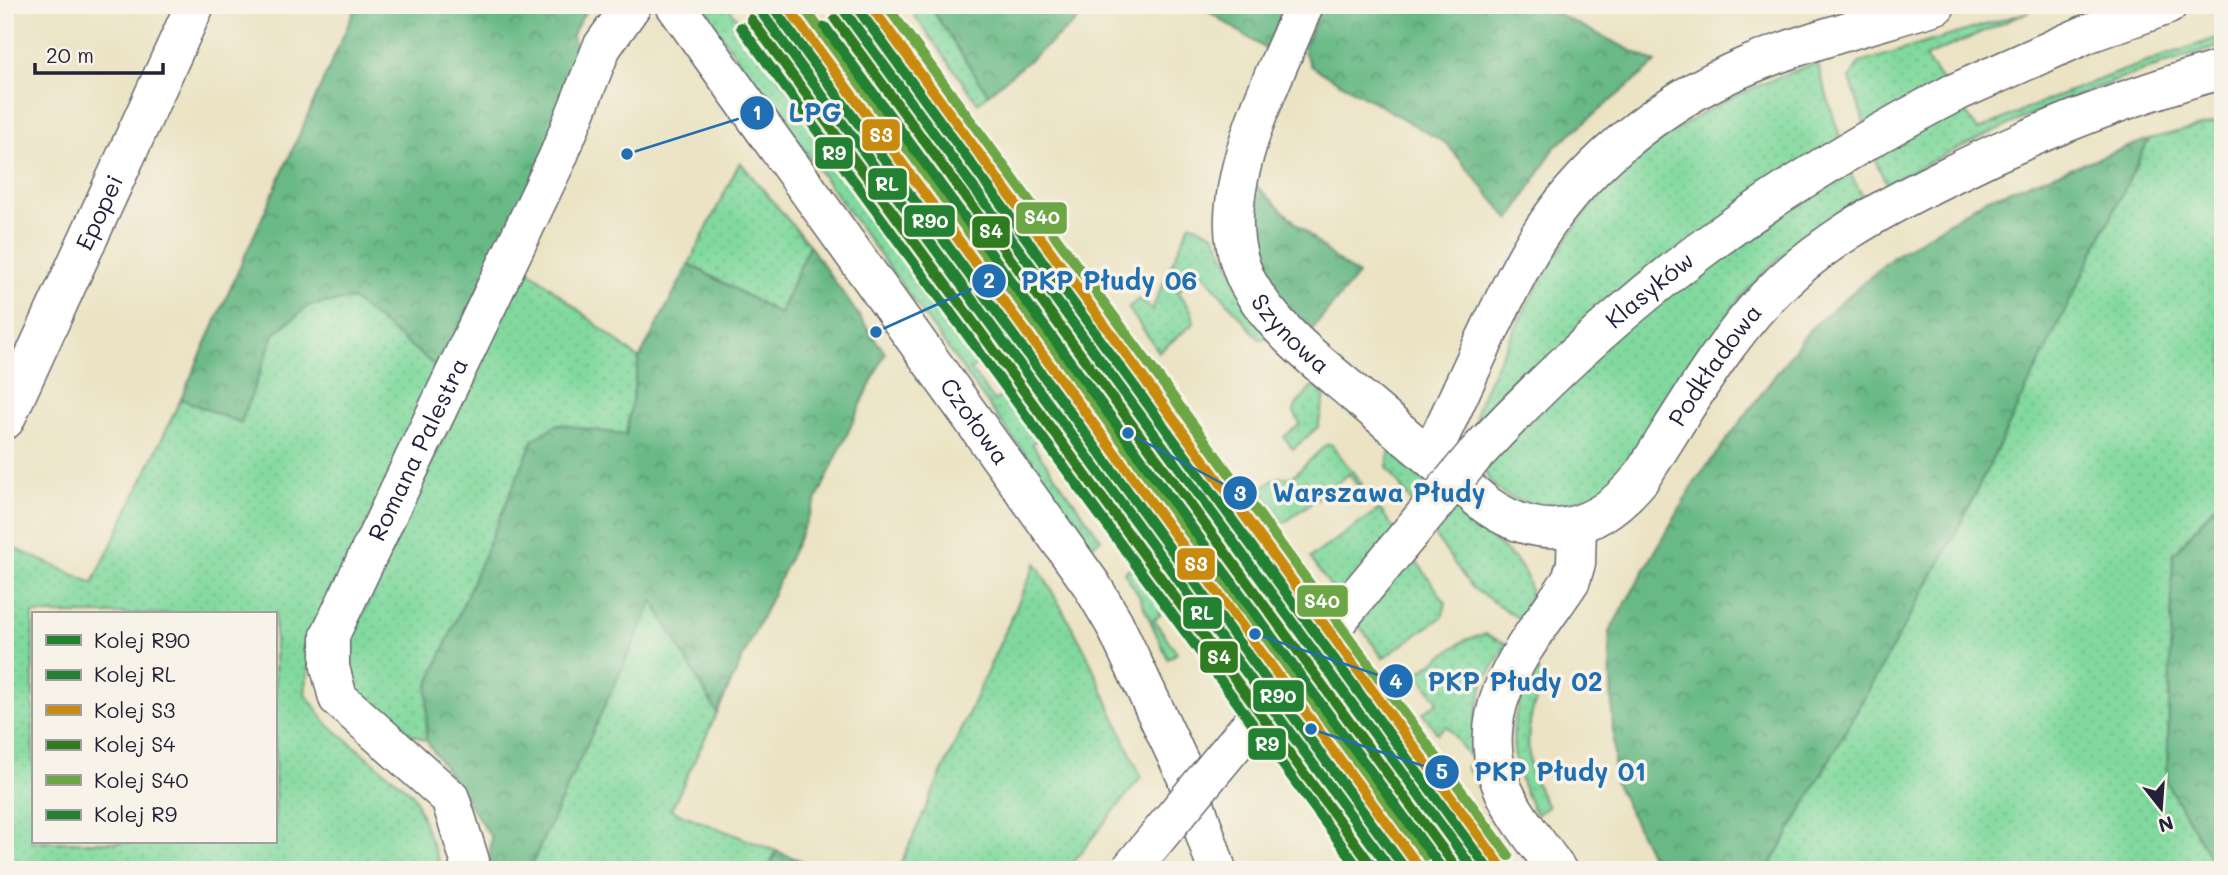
<svg xmlns="http://www.w3.org/2000/svg" width="2228" height="875" font-family="Mali,sans-serif">
<style>
.grass{fill:url(#grass-dots);stroke:#527e6c;stroke-width:2;fill-rule:evenodd}
.forest{fill:url(#forest-crowns);stroke:#456e60;stroke-width:2}
.lines{fill:none;stroke-linecap:round;stroke-linejoin:round}
.minor-casing{stroke:#68666b;stroke-width:41}
.minor{stroke:#fff;stroke-width:38}
.minor-bridge-casing{stroke:#68666b;stroke-width:41;stroke-linecap:butt}
.minor-bridge{stroke:#fff;stroke-width:38}
.rail-1-casing{stroke:#f7f3e8;stroke-width:16}
.rail-2-casing{stroke:#f7f3e8;stroke-width:16}
.rail-3-casing{stroke:#f7f3e8;stroke-width:16}
.rail-4-casing{stroke:#f7f3e8;stroke-width:16}
.rail-5-casing{stroke:#f7f3e8;stroke-width:16}
.rail-6-casing{stroke:#f7f3e8;stroke-width:16}
.rail-1{stroke:#238132;stroke-width:10}
.rail-2{stroke:#238132;stroke-width:10}
.rail-3{stroke:#c88b0f;stroke-width:10}
.rail-4{stroke:#2f7b20;stroke-width:10}
.rail-5{stroke:#6ca645;stroke-width:10}
.rail-6{stroke:#238132;stroke-width:10}
.labels{text-anchor:middle;stroke-width:7;stroke-linejoin:round;paint-order:stroke}
.street-label{font-size:24px;fill:#22223b;stroke:#f7f3e8}
.leader{fill:none;stroke:#1f6fb2;stroke-width:2.5}
.callout-dot{fill:#1f6fb2;stroke:#f7f3e8;stroke-width:2.5}
.mark-label{font-size:21px;text-anchor:middle;font-weight:bold;fill:#fff}
.callout-label{font-size:26px;text-anchor:middle;font-weight:bold;fill:#1f6fb2;stroke:#f7f3e8;stroke-width:7;stroke-linejoin:round;paint-order:stroke}
.line-badge{stroke:#f7f3e8;stroke-width:2.5}
.badge-label{font-size:19px;text-anchor:middle;font-weight:bold;fill:#fff}
</style>
<defs>
<pattern id="grass-dots" width="8" height="8" patternUnits="userSpaceOnUse" patternTransform="scale(1.75)"><rect width="8" height="8" fill="#81d99e"/><path d="M2 2h.1M6 6h.1" fill="none" stroke="#6fba89" stroke-width="1.8" stroke-linecap="round"/></pattern>
<pattern id="forest-crowns" width="20" height="18" patternUnits="userSpaceOnUse" patternTransform="scale(1.75)"><rect width="20" height="18" fill="#68b985"/><path d="M2 6a3 3 0 1 1 6 0M12 15a3 3 0 1 1 6 0" fill="none" stroke="#55966e"/></pattern>
</defs>
<rect width="100%" height="100%" fill="#f7f3e8"/>
<filter id="ink" filterUnits="userSpaceOnUse"><feTurbulence type="fractalNoise" baseFrequency=".0143" numOctaves="2"/><feDisplacementMap in="SourceGraphic" scale="14" xChannelSelector="R" yChannelSelector="G"/><feConvolveMatrix kernelMatrix="1 2 1 2 8 2 1 2 1" color-interpolation-filters="sRGB"/></filter>
<filter id="wash" filterUnits="userSpaceOnUse"><feTurbulence type="fractalNoise" baseFrequency=".00686" numOctaves="4" result="noise"/><feDisplacementMap in="SourceGraphic" scale="28" xChannelSelector="R" yChannelSelector="G"/><feGaussianBlur stdDeviation="1.57" result="paint"/><feColorMatrix in="noise" values="0 0 0 0 0 0 0 0 0 0 0 0 0 0 0 0 0 1.4 0 .05"/><feComposite in="paint" operator="in"/></filter>
<g filter="url(#wash)">
<rect width="100%" height="100%" fill="#ebe3c3"/>
<!-- grass -->
<g class="grass">
<path d="M699 5H727L983 359 971 370 994 401 1007 392 1040 437 1032 444 1101 539 1091 546Z"/>
<path d="M907 5H929L988 94 978 103Z"/>
<path d="M2031 11 1925 57 1978 130C2058 94 2139 63 2223 36V46C2105 79 1995 128 1887 184L1878 167 1850 78 1859 63Z"/>
<path d="M1817 63 1852 177 1863 196C1816 227 1774 258 1738 301 1709 344 1679 387 1650 429 1638 447 1626 472 1609 485 1580 506 1540 513 1507 496 1478 481 1474 439 1477 410 1486 383 1500 358 1513 333 1584 185 1663 116 1817 63Z"/>
<path d="M2223 120V496L2173 555 2167 784 2218 870H1768L1954 537 2149 139Z"/>
<path d="M740 162 809 245 780 314 689 264Z"/>
<path d="M1190 223 1214 234 1268 339H1259L1202 272 1178 291 1192 312 1194 323 1159 352 1128 308 1139 299 1152 309Z"/>
<path d="M523 265 639 359 626 436 559 424 428 686 426 740 382 723 352 684 348 646Z"/>
<path d="M353 299 440 370 312 645 305 693 327 724 413 794 442 870H5V544L93 583 181 399 241 423 274 334 310 305ZM33 614H275V842H33Z"/>
<path d="M1313 386 1325 395 1318 427 1293 449 1284 437 1300 424 1294 412 1296 405Z"/>
<path d="M1331 444 1362 484 1359 488 1349 474 1284 523 1260 489 1278 477H1292L1326 445Z"/>
<path d="M1390 449 1516 560C1533 582 1533 597 1524 622L1471 587 1387 467Z"/>
<path d="M1380 509 1446 603 1442 617 1383 658 1310 558Z"/>
<path d="M1036 563 1085 650 1141 777 1067 870H898Z"/>
<path d="M1134 565 1167 609 1154 620 1177 653 1168 659 1139 596 1124 572Z"/>
<path d="M653 600 717 713 671 810 776 851 768 870H529Z"/>
<path d="M1485 634 1507 644 1483 684 1475 722 1534 870 1466 767 1473 762 1447 726 1437 733 1423 713 1438 702 1418 673 1465 640Z"/>
<path d="M1534 670 1546 677C1523 722 1521 764 1548 807L1536 815C1509 763 1503 723 1534 670Z"/>
</g>
<!-- forest -->
<g class="forest">
<path d="M357 5H589L572 35 583 73 440 370 352 299 310 305 274 334 241 423 181 399Z"/>
<path d="M929 5H1096L988 94Z"/>
<path d="M1199 5H1287L1267 50Z"/>
<path d="M1321 5H1540L1656 63 1555 147 1510 220 1447 144 1311 66 1303 49Z"/>
<path d="M2149 139 1954 537 1768 870H1658L1615 782 1609 632 1695 482 1810 329 1893 257 1986 199Z"/>
<path d="M1252 182 1334 258 1358 275 1303 340 1263 271 1240 207Z"/>
<path d="M809 245 885 353 717 713 653 601 529 870H489L491 837 426 740 428 686 533 440 558 424 626 435 639 359 689 264 780 314Z"/>
<path d="M2223 496V870H2218L2167 784 2173 555Z"/>
<path d="M776 851 825 870H768Z"/>
</g>
</g>
<g filter="url(#ink)">
<g class="lines">
<!-- minor casing -->
<g class="minor-casing">
<g id="minor">
<path id="s1" d="M675 5 1091 584 1114 623 1186 776 1217 870"/>
<path id="s2" d="M1304 5C1277 72 1238 142 1234 216 1233 239 1238 263 1248 283 1273 329 1320 364 1359 397 1401 433 1443 468 1485 504 1543 545 1596 532 1640 479 1680 418 1717 350 1767 297 1816 245 1879 210 1942 179 2033 133 2125 97 2223 69"/>
<path d="M1952 94 2089 33 2168 5"/>
<path id="s3" d="M5 420 195 5"/>
<path d="M1430 457C1462 391 1491 321 1527 256 1574 171 1659 102 1749 65 1809 40 1874 24 1936 5"/>
<path id="s4" d="M468 870 470 861 450 798 338 698 330 667V635L558 157 602 47 632 5"/>
<path d="M1557 870C1538 843 1513 815 1501 784 1470 705 1530 642 1571 580L1576 563 1577 526"/>
</g>
</g>
<!-- minor -->
<use href="#minor" class="minor"/>
<!-- minor-bridge casing -->
<g class="minor-bridge-casing">
<g id="minor-bridge">
<path id="s5" d="M1130 870 1474 456C1616 302 1766 190 1952 94"/>
</g>
</g>
<!-- minor-bridge -->
<use href="#minor-bridge" class="minor-bridge"/>
<!-- rail-1 casing -->
<g class="rail-1-casing">
<g id="rail-1">
<path d="M771 5 1406 870"/>
<path d="M855 5 1489 870"/>
</g>
</g>
<!-- rail-2 casing -->
<g class="rail-2-casing">
<g id="rail-2">
<path d="M761 12 1391 870"/>
<path d="M845 12 1474 870"/>
</g>
</g>
<!-- rail-3 casing -->
<g class="rail-3-casing">
<g id="rail-3">
<path d="M786 5 1416 863"/>
<path d="M870 5 1499 863"/>
</g>
</g>
<!-- rail-4 casing -->
<g class="rail-4-casing">
<g id="rail-4">
<path d="M751 19 1375 870"/>
<path d="M835 19 1458 870"/>
</g>
</g>
<!-- rail-5 casing -->
<g class="rail-5-casing">
<g id="rail-5">
<path d="M802 5 1426 856"/>
<path d="M886 5 1509 856"/>
</g>
</g>
<!-- rail-6 casing -->
<g class="rail-6-casing">
<g id="rail-6">
<path d="M741 27 1360 870"/>
<path d="M825 27 1443 870"/>
</g>
</g>
<!-- rail-1 -->
<use href="#rail-1" class="rail-1"/>
<!-- rail-2 -->
<use href="#rail-2" class="rail-2"/>
<!-- rail-3 -->
<use href="#rail-3" class="rail-3"/>
<!-- rail-4 -->
<use href="#rail-4" class="rail-4"/>
<!-- rail-5 -->
<use href="#rail-5" class="rail-5"/>
<!-- rail-6 -->
<use href="#rail-6" class="rail-6"/>
</g>
</g>
<g class="labels">
<!-- street labels -->
<g class="street-label">
<text dy="8" stroke="none"><textPath href="#s3" startOffset="228">Epopei</textPath></text>
<text dy="8" stroke="none"><textPath href="#s5" startOffset="780">Klasyków</textPath></text>
<text dy="8" stroke="none"><textPath href="#s2" startOffset="359">Szynowa</textPath></text>
<text dy="8" stroke="none"><textPath href="#s2" startOffset="931">Podkładowa</textPath></text>
<text dy="8" stroke="none"><textPath href="#s1" startOffset="513">Czołowa</textPath></text>
<text dy="8" stroke="none"><textPath href="#s4" startOffset="495">Romana Palestra</textPath></text>
</g>
</g>
<!-- callouts -->
<path class="leader" d="M627 154L757 113M876 332L989 281M1128 433L1240 493M1255 634L1396 681M1311 729L1442 772"/>
<g class="callout-dot">
<circle cx="627" cy="154" r="7"/>
<circle cx="876" cy="332" r="7"/>
<circle cx="1128" cy="433" r="7"/>
<circle cx="1255" cy="634" r="7"/>
<circle cx="1311" cy="729" r="7"/>
<circle cx="757" cy="113" r="18"/>
<circle cx="989" cy="281" r="18"/>
<circle cx="1240" cy="493" r="18"/>
<circle cx="1396" cy="681" r="18"/>
<circle cx="1442" cy="772" r="18"/>
</g>
<g class="mark-label">
<text x="757" y="120">1</text>
<text x="989" y="288">2</text>
<text x="1240" y="501">3</text>
<text x="1396" y="689">4</text>
<text x="1442" y="779">5</text>
</g>
<g class="callout-label">
<text x="815" y="122">LPG</text>
<text x="1109" y="290">PKP Płudy 06</text>
<text x="1379" y="502">Warszawa Płudy</text>
<text x="1515" y="691">PKP Płudy 02</text>
<text x="1560" y="781">PKP Płudy 01</text>
</g>
<g class="line-badge">
<rect x="861" y="118" width="40" height="34" rx="7" fill="#c88b0f"/>
<rect x="814" y="136" width="40" height="34" rx="7" fill="#238132"/>
<rect x="867" y="167" width="41" height="34" rx="7" fill="#238132"/>
<rect x="1015" y="201" width="53" height="34" rx="7" fill="#6ca645"/>
<rect x="903" y="204" width="53" height="34" rx="7" fill="#238132"/>
<rect x="971" y="215" width="40" height="34" rx="7" fill="#2f7b20"/>
<rect x="1176" y="547" width="40" height="34" rx="7" fill="#c88b0f"/>
<rect x="1296" y="584" width="53" height="34" rx="7" fill="#6ca645"/>
<rect x="1182" y="596" width="41" height="34" rx="7" fill="#238132"/>
<rect x="1199" y="640" width="40" height="34" rx="7" fill="#2f7b20"/>
<rect x="1252" y="679" width="53" height="34" rx="7" fill="#238132"/>
<rect x="1247" y="727" width="40" height="34" rx="7" fill="#238132"/>
</g>
<g class="badge-label">
<text x="881" y="142">S3</text>
<text x="834" y="160">R9</text>
<text x="887" y="191">RL</text>
<text x="1042" y="224">S40</text>
<text x="930" y="228">R90</text>
<text x="991" y="238">S4</text>
<text x="1196" y="571">S3</text>
<text x="1322" y="608">S40</text>
<text x="1202" y="620">RL</text>
<text x="1219" y="664">S4</text>
<text x="1278" y="703">R90</text>
<text x="1267" y="751">R9</text>
</g>
<!-- margin -->
<rect width="2228" height="875" fill="none" stroke="#f7f3e8" stroke-width="28"/>
<!-- legend -->
<rect x="32" y="612" width="245" height="231" fill="#f7f3e8" stroke="#a29fa3" stroke-width="2"/>
<rect x="46" y="635" width="35" height="10" fill="#238132" stroke="#a29fa3" stroke-width="2"/>
<text x="94" y="648" font-size="21" fill="#22223b">Kolej R90</text>
<rect x="46" y="670" width="35" height="10" fill="#238132" stroke="#a29fa3" stroke-width="2"/>
<text x="94" y="682" font-size="21" fill="#22223b">Kolej RL</text>
<rect x="46" y="705" width="35" height="10" fill="#c88b0f" stroke="#a29fa3" stroke-width="2"/>
<text x="94" y="718" font-size="21" fill="#22223b">Kolej S3</text>
<rect x="46" y="740" width="35" height="10" fill="#2f7b20" stroke="#a29fa3" stroke-width="2"/>
<text x="94" y="752" font-size="21" fill="#22223b">Kolej S4</text>
<rect x="46" y="775" width="35" height="10" fill="#6ca645" stroke="#a29fa3" stroke-width="2"/>
<text x="94" y="788" font-size="21" fill="#22223b">Kolej S40</text>
<rect x="46" y="810" width="35" height="10" fill="#238132" stroke="#a29fa3" stroke-width="2"/>
<text x="94" y="822" font-size="21" fill="#22223b">Kolej R9</text>
<!-- north arrow -->
<g transform="translate(2161 808) rotate(163)" stroke="#f7f3e8" stroke-width="5" paint-order="stroke">
<path d="M0-5L12 26L0 18L-12 26Z" fill="#22223b"/>
<text y="-10" font-size="19" font-weight="bold" text-anchor="middle" fill="#22223b">N</text>
</g>
<!-- scale -->
<path d="M35 63v10h128v-10" fill="none" stroke="#22223b" stroke-width="3.5"/>
<text x="46" y="63" font-size="21" fill="#22223b" stroke="#f7f3e8" stroke-width="5" paint-order="stroke">20 m</text>
</svg>
